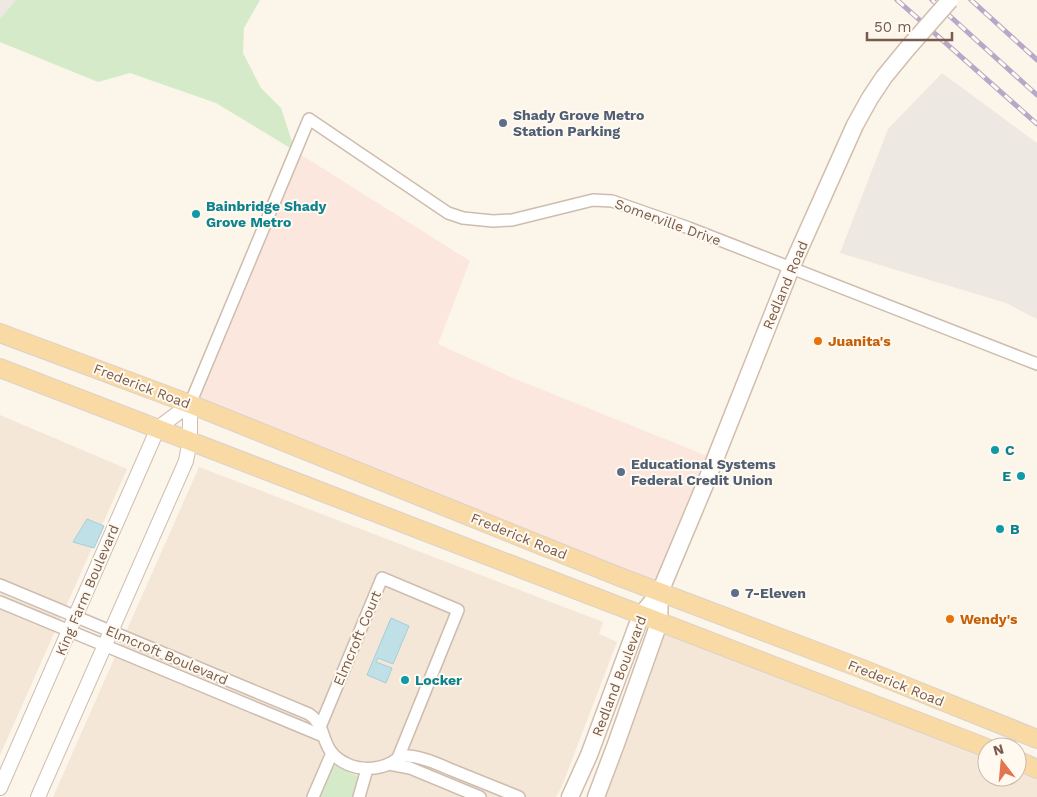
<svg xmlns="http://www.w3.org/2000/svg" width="1037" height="797" font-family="'Work Sans',sans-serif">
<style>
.residential{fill:#f4e7d8}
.commercial{fill:#fce7de}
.industrial{fill:#eee8e2}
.green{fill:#d5eac8}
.water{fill:#bee0e6;stroke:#a4cfd8}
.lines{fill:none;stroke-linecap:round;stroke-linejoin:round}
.minor-casing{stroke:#cebdaf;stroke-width:14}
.tertiary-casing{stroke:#cebdaf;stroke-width:16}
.secondary-casing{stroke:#d1bead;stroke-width:19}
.primary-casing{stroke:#d9d1cd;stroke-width:20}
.minor{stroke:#fff;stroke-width:11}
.tertiary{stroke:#fff;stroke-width:14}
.secondary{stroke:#fff;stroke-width:16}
.primary{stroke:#f9daa4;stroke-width:18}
.rail-casing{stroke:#b9a7c7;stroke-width:5}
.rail{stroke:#fff9f0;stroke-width:3;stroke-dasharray:9;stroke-linecap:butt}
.secondary-bridge-casing{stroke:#d1bead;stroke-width:19;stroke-linecap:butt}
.secondary-bridge{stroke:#fff;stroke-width:16}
.service-dot{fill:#5c6f8a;stroke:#fff9f0;stroke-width:2}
.culture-dot{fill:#0f9aa8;stroke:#fff9f0;stroke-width:2}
.food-dot{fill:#e8710a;stroke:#fff9f0;stroke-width:2}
.labels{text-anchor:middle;stroke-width:4;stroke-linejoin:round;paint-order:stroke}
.service-label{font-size:14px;font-weight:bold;fill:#4e5e75;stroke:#fff9f0;text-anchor:start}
.culture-label{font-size:14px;font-weight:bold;fill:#0d838f;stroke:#fff9f0;text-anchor:start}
.street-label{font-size:14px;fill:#775c4d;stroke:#fff9f0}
.food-label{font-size:14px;font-weight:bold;fill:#c56008;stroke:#fff9f0;text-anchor:start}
</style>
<rect width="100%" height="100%" fill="#fcf5ea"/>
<!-- residential -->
<g class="residential">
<path d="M0 415 127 469 0 755Z"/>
<path d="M199 467 603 622 599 634 617 642 562 786 556 797H53Z"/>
<path d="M659 623 987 748V777H1017V760L1037 769V797H596Z"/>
</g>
<!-- commercial -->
<path class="commercial" d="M295 151 470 261 438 344 513 378 715 459 665 594 190 404Z"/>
<!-- industrial -->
<g class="industrial">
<path d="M0 0H17L0 19Z"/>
<path d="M942 73 1037 143V319L1006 303 840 253 888 129Z"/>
</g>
<!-- green -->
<g class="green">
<path d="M16 0H260L244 28 243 53 261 88 281 108 295 151 216 103 130 73 98 82 0 42V19Z"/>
<path d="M336 766 358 777 360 780 354 797H317L330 767Z"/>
</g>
<!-- water -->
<g class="water">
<path d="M87 519 104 526 94 548 73 542Z"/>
<path d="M391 618 409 626 393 664 378 658 376 662 392 668 386 683 367 675Z"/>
</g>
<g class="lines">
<!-- minor casing -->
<g class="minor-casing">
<g id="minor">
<path d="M190 404 309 119 448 213 463 218 493 221 512 220 593 200 612 201 689 228 1037 364"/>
<path d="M0 585 309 714C330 728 317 750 347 764 360 770 377 770 391 763 396 760 401 755 408 756 423 757 438 764 452 770 474 779 497 788 519 797"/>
<path d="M0 602 323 736"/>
<path d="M320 727 382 578 458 610 398 758"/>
<path d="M389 764 410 768 480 797"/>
<path d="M313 797 332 753"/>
<path d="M359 797 367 769"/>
</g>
</g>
<!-- tertiary casing -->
<g class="tertiary-casing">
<g id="tertiary">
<path d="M0 788 158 428 190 404"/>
<path d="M38 797 186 461 190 440V404"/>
</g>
</g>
<!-- secondary casing -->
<g class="secondary-casing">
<g id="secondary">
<path d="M570 797 589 755 641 615 660 592 704 487 791 268 855 125 870 98 884 77 907 49"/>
<path d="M596 797 616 744 659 623 660 592"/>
</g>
</g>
<!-- primary casing -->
<g class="primary-casing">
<g id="primary">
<path d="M0 333 190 404 620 577 860 668 1037 739"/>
<path d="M0 368 987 748"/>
<path d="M1017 760 1037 769"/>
</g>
</g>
<!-- minor -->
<use href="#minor" class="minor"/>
<!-- tertiary -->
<use href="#tertiary" class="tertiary"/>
<!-- secondary -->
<use href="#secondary" class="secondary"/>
<!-- primary -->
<use href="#primary" class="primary"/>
<!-- rail casing -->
<g class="rail-casing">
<g id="rail">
<path d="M897 0 1037 124"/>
<path d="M932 0 1037 95"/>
<path d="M971 0 1037 60"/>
</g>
</g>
<!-- rail -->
<use href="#rail" class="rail"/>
<!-- secondary-bridge casing -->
<g class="secondary-bridge-casing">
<path id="secondary-bridge" d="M907 49 950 0"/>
</g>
<!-- secondary-bridge -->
<use href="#secondary-bridge" class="secondary-bridge"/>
</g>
<!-- markers -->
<g class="service-dot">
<circle cx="503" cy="123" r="5"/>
<circle cx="621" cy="472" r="5"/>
<circle cx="735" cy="593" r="5"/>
</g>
<g class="culture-dot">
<circle cx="196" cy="214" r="5"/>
<circle cx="995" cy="450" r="5"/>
<circle cx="1021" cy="476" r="5"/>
<circle cx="1000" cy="529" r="5"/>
<circle cx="405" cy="680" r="5"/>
</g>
<g class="food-dot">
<circle cx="818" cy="341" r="5"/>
<circle cx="950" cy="619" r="5"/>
</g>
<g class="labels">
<!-- service labels -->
<g class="service-label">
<text x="513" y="120">Shady Grove Metro<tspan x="513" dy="16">Station Parking</tspan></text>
<text x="631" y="469">Educational Systems<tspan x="631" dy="16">Federal Credit Union</tspan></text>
<text x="745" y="598">7-Eleven</text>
</g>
<!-- culture labels -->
<g class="culture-label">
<text x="206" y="211">Bainbridge Shady<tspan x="206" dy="16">Grove Metro</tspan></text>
<text x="1005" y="455">C</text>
<text x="1011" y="481" text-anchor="end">E</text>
<text x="1010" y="534">B</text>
<text x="415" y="685">Locker</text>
</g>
<!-- street labels -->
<g class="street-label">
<text transform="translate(668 222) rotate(20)" y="5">Somerville Drive</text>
<text transform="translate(785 285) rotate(-67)" y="5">Redland Road</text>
<text transform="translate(142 386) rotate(21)" y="5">Frederick Road</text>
<text transform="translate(519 536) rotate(22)" y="5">Frederick Road</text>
<text transform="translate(87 590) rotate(-67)" y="5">King Farm Boulevard</text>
<text transform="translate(357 638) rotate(-67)" y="5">Elmcroft Court</text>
<text transform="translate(167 655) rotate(23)" y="5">Elmcroft Boulevard</text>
<text transform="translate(619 676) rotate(-69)" y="5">Redland Boulevard</text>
<text transform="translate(896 683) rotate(22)" y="5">Frederick Road</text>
</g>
<!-- food labels -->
<g class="food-label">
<text x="828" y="346">Juanita's</text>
<text x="960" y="624">Wendy's</text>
</g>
</g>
<!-- north arrow -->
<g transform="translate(1002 762) rotate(344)"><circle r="24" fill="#fff9f0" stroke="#c9baaf"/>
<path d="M0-4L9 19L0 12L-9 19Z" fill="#e37452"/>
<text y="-8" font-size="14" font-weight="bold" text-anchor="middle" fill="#775c4d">N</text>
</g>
<!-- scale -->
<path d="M867 32v8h85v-8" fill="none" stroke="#775c4d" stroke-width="2.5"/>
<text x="874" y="32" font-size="15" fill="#775c4d" stroke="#fff9f0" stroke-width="4" paint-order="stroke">50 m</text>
</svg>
